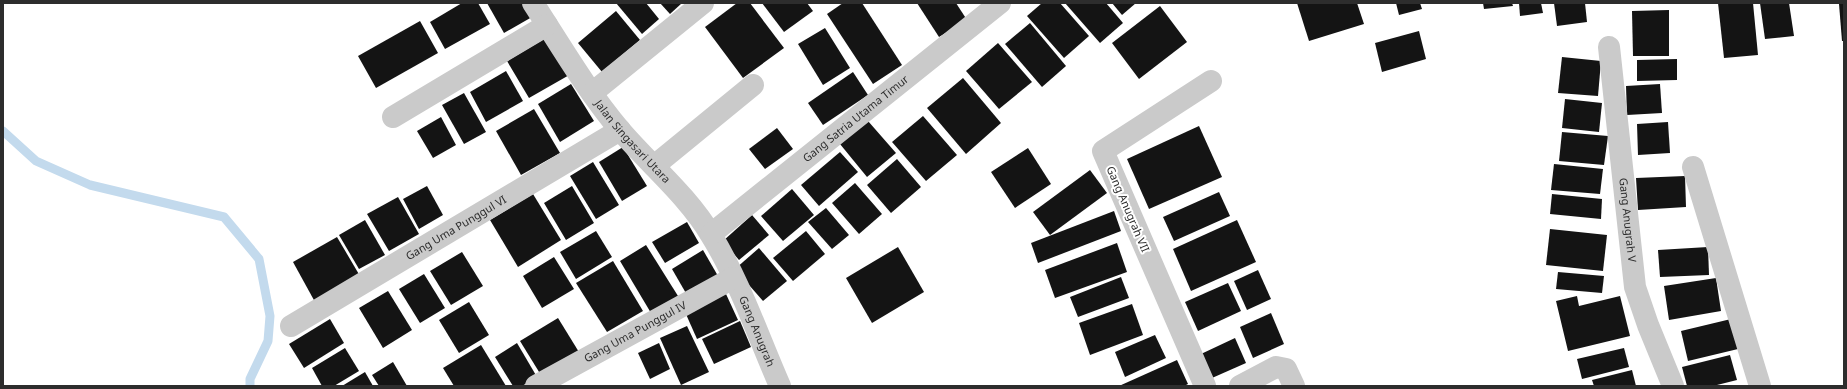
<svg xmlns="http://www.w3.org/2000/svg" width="1847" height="389" font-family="'Noto Sans',sans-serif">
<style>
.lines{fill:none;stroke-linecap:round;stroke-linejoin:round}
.stream{stroke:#c3daed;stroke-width:9}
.building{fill:#141414}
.minor{stroke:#cacaca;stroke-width:22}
.labels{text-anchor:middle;stroke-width:4;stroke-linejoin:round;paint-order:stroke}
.street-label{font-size:11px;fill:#2d2d2d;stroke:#fff}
</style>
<rect width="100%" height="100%" fill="#fff"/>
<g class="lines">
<!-- stream -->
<path class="stream" d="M3 131 36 161 90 185 224 217 259 259 270 316 268 341 250 379V386"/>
</g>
<!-- building -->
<g class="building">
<path d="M462 3H478L490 24 445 49 430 22Z"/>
<path d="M487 3H524L532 17 504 33Z"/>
<path d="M616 3H646L659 19 642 34Z"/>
<path d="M660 3H682L670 14Z"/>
<path d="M737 3H750L784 48 743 78 705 27Z"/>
<path d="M762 3H807L813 11 784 32Z"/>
<path d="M843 3H862L902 65 873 84 827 14Z"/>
<path d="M917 3H956L967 20 939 37Z"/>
<path d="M1042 3H1060L1089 36 1064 58 1027 16Z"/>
<path d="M1065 3H1106L1123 23 1100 43Z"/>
<path d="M1112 3H1136L1122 15Z"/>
<path d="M1297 3H1357L1364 24 1309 41Z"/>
<path d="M1396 3H1420L1422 9 1399 15Z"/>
<path d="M1483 3H1512L1513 6 1484 9Z"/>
<path d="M1519 3H1541L1543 13 1520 16Z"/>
<path d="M1554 3H1585L1587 22 1557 26Z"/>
<path d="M1718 3H1753L1758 55 1724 58Z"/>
<path d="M1760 3H1789L1794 36 1765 39Z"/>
<path d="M1839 4H1844V41H1842Z"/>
<path d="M1160 6 1187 42 1139 79 1112 43Z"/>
<path d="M1669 10V56H1633L1632 11Z"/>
<path d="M616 11 640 40 602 72 578 43Z"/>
<path d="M420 21 438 53 376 88 358 56Z"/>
<path d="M1030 23 1066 66 1042 87 1005 44Z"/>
<path d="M825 28 850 68 823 85 798 44Z"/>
<path d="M1419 31 1426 59 1382 72 1375 43Z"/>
<path d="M549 36 571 74 529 98 507 61Z"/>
<path d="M998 43 1032 82 999 109 966 71Z"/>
<path d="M1562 57 1601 61 1598 96 1558 93Z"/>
<path d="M1677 59V80L1637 81V60Z"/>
<path d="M506 71 523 101 486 122 470 92Z"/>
<path d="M853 72 868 95 823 125 808 103Z"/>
<path d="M963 78 1001 123 966 154 927 108Z"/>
<path d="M571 84 594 121 560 142 538 104Z"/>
<path d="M1660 84 1662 113 1627 115 1626 86Z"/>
<path d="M464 93 486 132 464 144 442 105Z"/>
<path d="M1565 99 1602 103 1599 132 1562 128Z"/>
<path d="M534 109 560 153 521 175 496 131Z"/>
<path d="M923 116 957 155 926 181 892 142Z"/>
<path d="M441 117 456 145 433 158 417 131Z"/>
<path d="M868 121 896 153 867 177 840 144Z"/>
<path d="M1668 122 1670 153 1638 155 1637 124Z"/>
<path d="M1199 126 1222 177 1149 209 1127 159Z"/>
<path d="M777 128 793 149 765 169 749 149Z"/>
<path d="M1562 132 1608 136 1604 165 1559 161Z"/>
<path d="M623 147 647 186 622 201 599 162Z"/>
<path d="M1028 148 1051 184 1015 208 991 172Z"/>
<path d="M840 152 858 172 819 206 801 185Z"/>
<path d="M897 159 921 187 891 213 867 185Z"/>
<path d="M593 162 619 205 596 219 570 176Z"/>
<path d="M1554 164 1603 169 1600 194 1551 190Z"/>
<path d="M1090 170 1107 193 1050 235 1033 212Z"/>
<path d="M1685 176 1686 207 1638 210 1636 178Z"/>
<path d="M855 183 882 214 859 234 832 203Z"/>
<path d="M427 186 443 215 419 229 403 199Z"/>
<path d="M572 186 594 223 566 240 544 203Z"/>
<path d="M792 189 814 215 783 241 761 216Z"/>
<path d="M1219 192 1230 216 1174 241 1163 217Z"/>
<path d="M533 194 561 240 518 267 490 220Z"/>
<path d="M1552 194 1602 199 1601 219 1550 214Z"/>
<path d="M398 197 419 234 389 251 367 214Z"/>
<path d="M826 208 849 235 832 249 808 222Z"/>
<path d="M1114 211 1121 231 1038 263 1031 243Z"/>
<path d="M752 215 769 235 739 260 723 241Z"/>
<path d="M365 220 385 255 359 269 339 235Z"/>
<path d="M1237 220 1256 262 1191 291 1173 249Z"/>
<path d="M687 222 699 243 665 263 652 242Z"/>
<path d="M1550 229 1607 235 1603 271 1546 265Z"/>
<path d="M596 231 612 257 576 279 560 252Z"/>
<path d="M806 231 825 254 793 281 773 258Z"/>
<path d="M337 237 360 276 315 302 293 262Z"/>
<path d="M1117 243 1127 272 1055 298 1045 270Z"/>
<path d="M646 245 678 296 651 313 620 261Z"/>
<path d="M898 247 924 292 872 323 846 278Z"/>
<path d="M1708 247 1709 275 1660 277 1658 250Z"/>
<path d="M759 248 787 281 763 301 735 269Z"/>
<path d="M703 250 718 276 687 295 672 269Z"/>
<path d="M462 252 483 286 451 305 430 271Z"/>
<path d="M554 257 574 289 542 308 523 276Z"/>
<path d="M613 261 643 311 607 332 576 283Z"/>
<path d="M1258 270 1271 299 1247 310 1234 281Z"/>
<path d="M1558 272 1604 276 1602 293 1556 289Z"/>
<path d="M424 274 445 308 420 323 399 289Z"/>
<path d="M1121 277 1129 298 1078 317 1070 297Z"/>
<path d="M1716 278 1721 311 1669 320 1664 286Z"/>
<path d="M1228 283 1241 311 1198 331 1185 302Z"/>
<path d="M388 291 412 330 383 348 359 308Z"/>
<path d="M726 294 738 320 697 339 685 312Z"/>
<path d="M1577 296 1579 306 1620 296 1630 336 1568 351 1556 301Z"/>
<path d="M469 302 489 335 459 353 439 320Z"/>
<path d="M1132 304 1143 335 1090 355 1079 323Z"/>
<path d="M1271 313 1284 344 1253 358 1240 327Z"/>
<path d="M558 318 582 357 544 380 520 341Z"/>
<path d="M330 319 344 343 304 368 289 344Z"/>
<path d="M1731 319 1738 349 1688 361 1681 331Z"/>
<path d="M740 321 751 347 714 364 702 339Z"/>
<path d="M687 326 709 372 681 385 660 338Z"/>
<path d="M1155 335 1166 358 1125 377 1115 352Z"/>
<path d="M1235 338 1246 363 1212 378 1201 354Z"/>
<path d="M517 343 537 377 522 386H513L495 357Z"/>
<path d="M659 343 670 369 650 379 638 353Z"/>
<path d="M481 345 506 386H454L443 368Z"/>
<path d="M345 348 359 371 334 386H322L312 368Z"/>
<path d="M1624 348 1629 367 1582 379 1577 359Z"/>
<path d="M1730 355 1737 380 1713 386H1687L1682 367Z"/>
<path d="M1177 360 1188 384 1184 386H1119Z"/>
<path d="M393 362 407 386H379L372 375Z"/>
<path d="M1632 370 1636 386H1594L1592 380Z"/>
<path d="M365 372 373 386H342Z"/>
</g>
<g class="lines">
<!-- minor -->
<g class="minor">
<path id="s1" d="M533 3C561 46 587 91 620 130 650 165 687 195 711 235 740 282 758 336 780 386"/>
<path id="s2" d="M1609 47 1635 287 1648 325 1673 386"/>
<path d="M592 93 703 3"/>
<path d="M393 117 547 25"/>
<path d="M654 166 753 85"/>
<path d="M1693 167 1760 386"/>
<path id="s3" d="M711 234 1000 3"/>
<path id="s4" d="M291 326 620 130"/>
<path id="s5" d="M536 386 733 278"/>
<path d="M1205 386 1103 151 1211 81"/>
<path d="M1240 386 1276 367 1286 369 1294 386"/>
</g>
</g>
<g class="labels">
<!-- street labels -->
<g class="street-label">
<text dy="4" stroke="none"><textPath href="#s3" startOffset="185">Gang Satria Utama Timur</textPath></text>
<text dy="4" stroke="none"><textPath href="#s1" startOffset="171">Jalan Singasari Utara</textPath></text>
<text transform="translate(1128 209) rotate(67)" y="4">Gang Anugrah VII</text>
<text dy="4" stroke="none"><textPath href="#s2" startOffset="174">Gang Anugrah V</textPath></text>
<text dy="4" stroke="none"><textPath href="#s4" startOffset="192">Gang Uma Punggul VI</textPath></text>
<text dy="4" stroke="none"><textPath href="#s5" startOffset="113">Gang Uma Punggul IV</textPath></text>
<text dy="4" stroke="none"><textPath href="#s1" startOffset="400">Gang Anugrah</textPath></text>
</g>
</g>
<!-- border -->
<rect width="1847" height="389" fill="none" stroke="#2d2d2d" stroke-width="8"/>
</svg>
